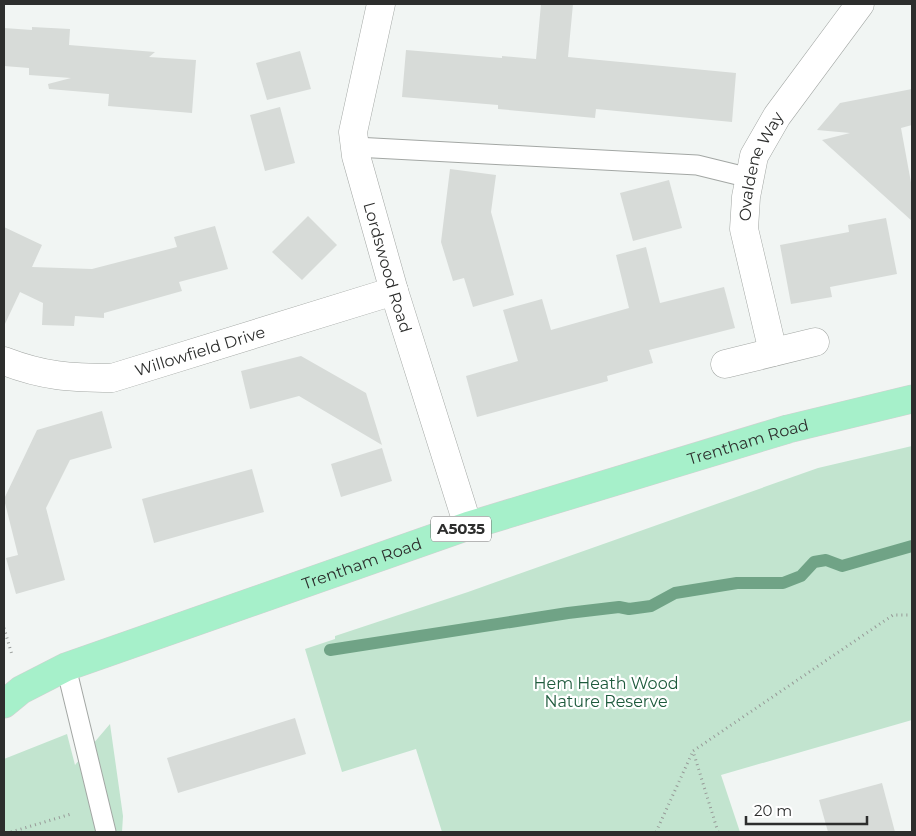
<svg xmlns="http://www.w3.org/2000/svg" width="916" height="836" font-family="Montserrat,sans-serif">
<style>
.green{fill:#c2e4cf}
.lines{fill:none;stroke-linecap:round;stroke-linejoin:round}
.stream{stroke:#70a386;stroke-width:12}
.building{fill:#d7dbd8}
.service-casing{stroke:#a3a7a4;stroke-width:21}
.minor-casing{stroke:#a3a7a4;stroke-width:29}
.primary-casing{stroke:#d1d1d1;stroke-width:29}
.path{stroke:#979a98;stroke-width:3;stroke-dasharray:1 4;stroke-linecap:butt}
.service{stroke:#fff;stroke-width:19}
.minor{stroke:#fff;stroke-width:28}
.primary{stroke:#a6f0ca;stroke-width:28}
.labels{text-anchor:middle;stroke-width:4.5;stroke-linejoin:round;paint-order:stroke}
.shield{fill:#fff;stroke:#6c6d6c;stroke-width:1}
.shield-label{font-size:15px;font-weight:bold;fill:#2d2e2d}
.street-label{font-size:16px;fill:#2d2e2d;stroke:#fff}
.park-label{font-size:16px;fill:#1e5a3c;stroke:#fff}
</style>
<rect width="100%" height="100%" fill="#f1f5f3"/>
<!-- green -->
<g class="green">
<path d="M912 446V720L721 775 740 832H442L416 749 342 772 305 649 335 639V636L468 592 818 468Z"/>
<path d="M110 724 123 816 122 832H4V759L67 734 75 765Z"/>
</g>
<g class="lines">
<!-- stream -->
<path class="stream" d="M330 650 568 613 619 607 629 609 651 606 675 593 737 583H783L801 576 814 562 826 560 842 566 912 546"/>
</g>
<!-- building -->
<g class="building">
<path d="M541 4H573L568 57 736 73 732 122 596 109 595 118 498 109V105L402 97 406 50 502 58V56L536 59Z"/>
<path d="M32 27 70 29 69 45 155 52 149 57 196 60 192 113 108 106 109 94 49 89 48 84 71 78 29 75V68L4 66V28L32 30Z"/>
<path d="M300 51 311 89 267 100 256 63Z"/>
<path d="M912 89V125L901 128 912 188V221L822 140 850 133 817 130 840 103Z"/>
<path d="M280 107 295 163 265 171 250 115Z"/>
<path d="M450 169 496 175 491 212 514 295 473 307 464 278 453 281 441 242Z"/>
<path d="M669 180 682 228 633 241 620 193Z"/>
<path d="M308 216 337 245 302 280 272 252Z"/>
<path d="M886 218 897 274 830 287 832 297 791 304 780 245 849 232 848 225Z"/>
<path d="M215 226 228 269 179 282 182 291 104 313V318L75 316 74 326 42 325 43 303 20 292 4 326V227L42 245 32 267 92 269 177 247 174 237Z"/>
<path d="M646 247 660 303 724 287 735 328 649 350 653 363 607 376 608 381 477 417 466 376 518 361 503 310 542 299 551 330 629 308 616 255Z"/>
<path d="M301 356 366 393 382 445 299 396 250 409 241 371Z"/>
<path d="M102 411 112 448 70 460 46 508 65 580 16 594 6 558 18 555 4 499 37 430Z"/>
<path d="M382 448 392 481 341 497 331 464Z"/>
<path d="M252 469 264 512 154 543 142 499Z"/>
<path d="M295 718 306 754 178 793 167 758Z"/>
<path d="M882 783 895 832H828L819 800Z"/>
</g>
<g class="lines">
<!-- service casing -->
<g class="service-casing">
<g id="service">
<path d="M355 147 697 165 750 178"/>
<path d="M66 667 106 832"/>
</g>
</g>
<!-- minor casing -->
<g class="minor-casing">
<g id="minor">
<path id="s1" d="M381 4 353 132 356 156 394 291 468 526"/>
<path id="s2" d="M773 352 744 229 746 197 754 156 777 116 860 4"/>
<path id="s3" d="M4 361C43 376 70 378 112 378L394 291"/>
<path d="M725 364 815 342"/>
</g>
</g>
<!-- primary casing -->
<g class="primary-casing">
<g id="primary">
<path id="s4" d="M4 704 21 690 66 667 468 526 788 429 912 399"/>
</g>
</g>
<!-- path -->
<g class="path">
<path d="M4 628 12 655"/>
<path d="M11 832 71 814"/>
<path d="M656 832 693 751"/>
<path d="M718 832 693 751 893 615H912"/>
</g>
<!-- service -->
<use href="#service" class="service"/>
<!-- minor -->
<use href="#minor" class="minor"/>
<!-- primary -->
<use href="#primary" class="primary"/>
</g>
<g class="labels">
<!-- shield labels -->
<rect class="shield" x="431" y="516.5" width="60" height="25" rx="4"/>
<g class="shield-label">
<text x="461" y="534">A5035</text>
</g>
<!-- street labels -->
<g class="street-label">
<text dy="6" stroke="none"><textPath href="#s2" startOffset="192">Ovaldene Way</textPath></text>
<text dy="6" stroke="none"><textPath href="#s1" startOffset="271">Lordswood Road</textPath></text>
<text dy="6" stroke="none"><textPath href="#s3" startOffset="202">Willowfield Drive</textPath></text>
<text dy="6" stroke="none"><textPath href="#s4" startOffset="791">Trentham Road</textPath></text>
<text dy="6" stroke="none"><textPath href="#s4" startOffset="386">Trentham Road</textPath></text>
</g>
<!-- park labels -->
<g class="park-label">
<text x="606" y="689">Hem Heath Wood<tspan x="606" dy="18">Nature Reserve</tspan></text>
</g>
</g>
<!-- border -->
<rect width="916" height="836" fill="none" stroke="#2d2e2d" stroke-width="10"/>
<!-- scale -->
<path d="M746 816v8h121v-8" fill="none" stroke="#2d2e2d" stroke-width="2.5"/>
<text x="754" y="816" font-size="15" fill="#2d2e2d" stroke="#ffffff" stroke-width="4" paint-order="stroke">20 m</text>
</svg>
